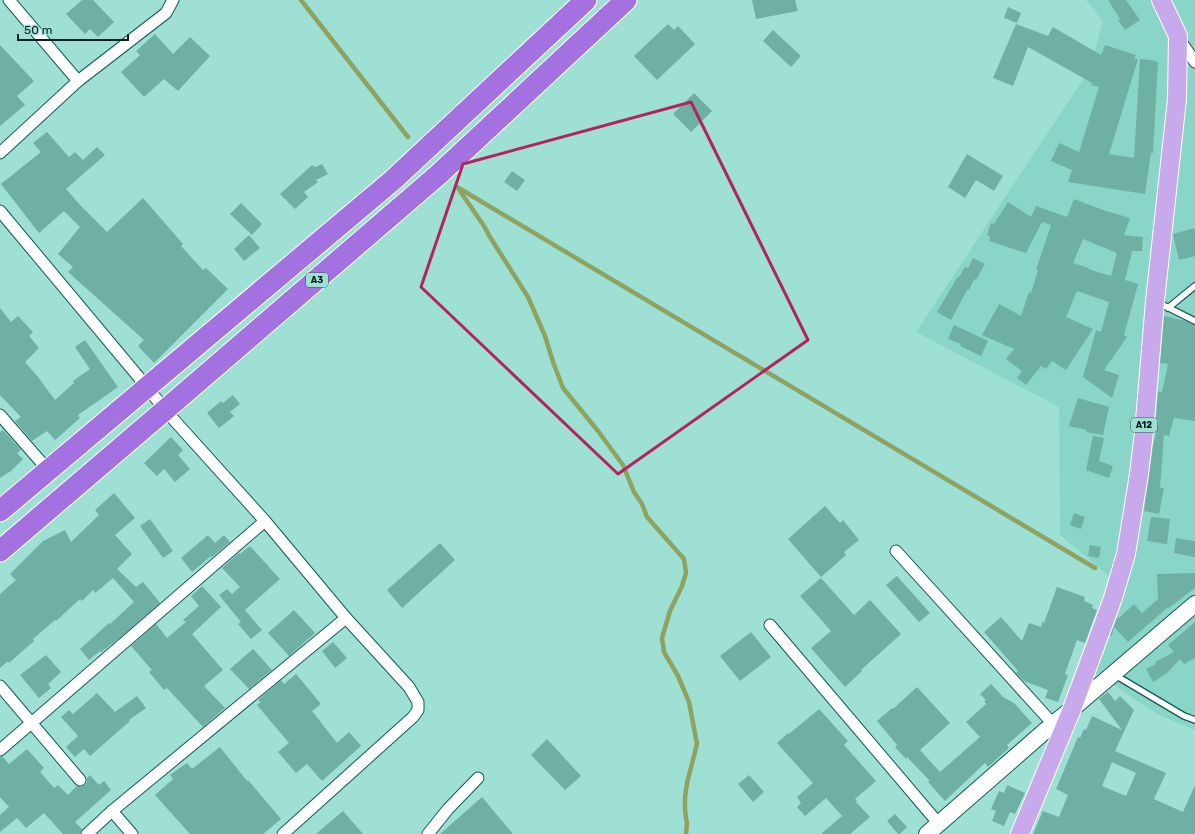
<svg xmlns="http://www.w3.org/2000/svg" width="1195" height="834" font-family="Rubik,sans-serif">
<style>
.built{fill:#89d5c8}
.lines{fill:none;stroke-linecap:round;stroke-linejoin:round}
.stream{stroke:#8ea360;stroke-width:4.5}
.building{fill:#6fb0a5;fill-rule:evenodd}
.lane-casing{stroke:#135a51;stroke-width:8}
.street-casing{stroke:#135a51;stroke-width:13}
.secondary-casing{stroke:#135a51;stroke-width:18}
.primary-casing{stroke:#fff;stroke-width:20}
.highway-casing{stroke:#fff;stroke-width:23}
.lane{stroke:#fff;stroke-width:5.5}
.street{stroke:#fff;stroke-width:11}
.secondary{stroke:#fff;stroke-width:16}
.primary{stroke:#c8aaec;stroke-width:18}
.highway{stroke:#a372e0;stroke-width:21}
.marked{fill:none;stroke:#b1245c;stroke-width:3;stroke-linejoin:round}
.labels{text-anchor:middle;stroke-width:4;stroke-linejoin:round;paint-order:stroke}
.shield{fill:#9ee0d4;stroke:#325a53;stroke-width:1}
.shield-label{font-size:9px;font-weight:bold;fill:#04201c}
</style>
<rect width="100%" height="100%" fill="#9ee0d4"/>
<!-- built -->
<path class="built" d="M1086 0H1195V730L1157 714 1094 672 1115 581 1060 535 1059 407 916 332 1090 69 1103 21Z"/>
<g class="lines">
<!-- stream -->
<g class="stream">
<path d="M301 0 408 137"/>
<path d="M457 187 1095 568"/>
<path d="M458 188 484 226 490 237 528 297 545 336 553 362 563 388 598 431 623 465 634 492 642 504 647 517 684 559 686 573 682 586 670 611 662 638 664 652 678 676 689 702 697 744 687 783 685 797V810L687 824 686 834"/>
</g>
</g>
<!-- building -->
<g class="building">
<path d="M82 0H93L114 22 98 37 90 29 85 34 66 14Z"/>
<path d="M752 0H795L798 11 756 19Z"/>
<path d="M1108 0H1126L1140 20 1125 30 1118 20 1120 19Z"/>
<path d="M1008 7 1021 13 1017 23 1004 18Z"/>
<path d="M668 24 674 30 678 26 695 44 657 80 634 56Z"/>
<path d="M1016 24 1048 36 1053 27 1101 55 1105 45 1136 55 1134 59H1138L1109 154 1134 158 1140 59 1151 60 1158 62 1153 153H1151L1145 194 1068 182 1072 170 1051 161 1059 143 1079 152 1099 87 1091 85 1092 83 1028 47 1013 86 993 78Z"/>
<path d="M773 30 801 56 791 67 763 41Z"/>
<path d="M155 34 173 54 190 37 210 56 178 91 164 79 144 97 121 72 140 55 136 51Z"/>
<path d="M0 45 34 81 17 96 25 105 0 126Z"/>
<path d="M694 93 712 111 691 132 673 114Z"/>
<path d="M47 132 69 157 75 152 83 160 97 147 105 155 66 189 81 206 107 232 143 198 183 244 181 246 203 270 206 268 228 289 154 363 138 346 144 340 68 272 73 267 58 254 80 227 64 211 39 233 1 184 41 152 33 143Z"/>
<path d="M967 154 1003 176 994 191 976 180 965 198 948 187Z"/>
<path d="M322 164 328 174 316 180 318 182 304 192 308 197 295 209 280 194 312 165 315 167Z"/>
<path d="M512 171 525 180 517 191 504 182Z"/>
<path d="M1074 199 1103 210 1130 218 1124 235 1143 237 1142 251H1132L1125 280 1138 284 1124 335 1127 337 1104 370 1119 375 1112 398 1083 377 1096 330 1101 332 1109 302 1077 291 1066 317 1093 329 1066 370 1052 361 1046 369 1041 366 1026 385 1017 378 1022 371 1006 359 1014 349 982 335 999 304 1021 316 1029 292 1031 293 1038 271 1036 270 1051 225 1042 222 1026 253 989 241 990 236 987 235 991 223 994 224 1008 202 1031 217 1036 206 1067 217ZM1083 239 1117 253 1111 276 1088 269 1089 268 1073 263Z"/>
<path d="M241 203 262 224 252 235 230 214Z"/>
<path d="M1195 228V256L1179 260 1173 234Z"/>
<path d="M249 235 260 248 244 261 234 249Z"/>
<path d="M973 258 985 264 976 280 974 279 969 290H967L951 320 937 312 958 276 959 277 965 267 968 268Z"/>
<path d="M0 308 11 322 18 316 33 332 29 336 39 348 25 362 38 377 55 400 74 383 73 381 90 369 75 347 85 340 118 387 78 415 80 418 55 440 47 431 32 441 15 421 21 417 0 395Z"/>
<path d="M1164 316 1186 321 1195 325V421L1174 418 1169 436 1164 435 1160 488H1164L1159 514 1144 511 1153 446 1159 420H1156L1158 391 1162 392 1168 364 1160 363Z"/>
<path d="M954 325 988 341 981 356 960 346 961 344 948 339Z"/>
<path d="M233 395 240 404 230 412 234 416 219 428 207 413 221 401 223 403Z"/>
<path d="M1078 398 1109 407 1103 435 1086 432 1087 430 1069 426Z"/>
<path d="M3 430 21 450 17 453 23 459 11 471 0 478V432Z"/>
<path d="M1093 436 1104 438 1099 461 1113 466 1109 478 1086 470Z"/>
<path d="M171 437 183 450 178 455 190 469 175 482 164 469 157 476 144 463Z"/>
<path d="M114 493 135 518 115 535 132 554 117 569 136 587 143 582 160 603 122 636 101 652 100 651 89 660 80 649 109 623 110 624 134 602 113 578 95 593 93 590 82 601 80 599 56 621 55 620 33 639 34 641 9 663 8 661 0 668V594L16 580 10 574 43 541 65 530 71 542 99 515 95 510Z"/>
<path d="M825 506 840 523 843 520 859 540 844 552 846 555 821 577 788 539Z"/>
<path d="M1074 513 1085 517 1081 529 1070 525Z"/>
<path d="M1151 517 1170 519 1167 544 1147 541Z"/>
<path d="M150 519 173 551 163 558 140 526Z"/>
<path d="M208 535 215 543 224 535 230 542 212 557 211 556 192 572 181 558Z"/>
<path d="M1176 538 1195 541V557L1174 553Z"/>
<path d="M440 543 455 560 402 608 387 590Z"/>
<path d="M1090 545 1101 547 1099 558 1088 556Z"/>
<path d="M250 546 280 579 245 610 262 630 251 639 238 624 241 622 219 595 227 589 232 594 240 587 222 568 239 553 240 554Z"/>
<path d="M1195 573V588L1169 608 1168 607 1128 642 1114 627 1112 636 1110 635 1117 618H1119L1134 604 1142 613 1158 599 1157 574Z"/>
<path d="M897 576 930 613 919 622 886 585Z"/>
<path d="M821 578 854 615 870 600 901 634 861 670 862 671 845 687 811 648 831 631 800 596Z"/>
<path d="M202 586 221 607 192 634 223 670 204 686 225 708 203 727 167 688 164 690 149 672 152 670 131 646 156 624 167 638 186 622 183 620 199 606 191 596Z"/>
<path d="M1057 587 1085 597 1084 601 1093 605 1092 608 1097 610 1085 643 1077 640 1065 674 1068 675 1058 702 1045 698 1048 690 1024 681 1016 673 1018 671 984 632 1001 617 1022 641 1029 623 1041 627 1042 622 1044 623Z"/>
<path d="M294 610 315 633 289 656 268 633Z"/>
<path d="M1195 622V658L1184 664 1180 659 1166 674 1153 682 1146 669 1156 664 1155 662 1174 652 1168 645Z"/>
<path d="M751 632 771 657 740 681 720 656Z"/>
<path d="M333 642 347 658 335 668 322 651Z"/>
<path d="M253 649 272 670 249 689 230 669Z"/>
<path d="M46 655 61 672 48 684 51 688 39 698 20 675Z"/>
<path d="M296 674 321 704 312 711 337 743 349 732 361 746 322 781 307 764 296 773 278 752 289 743 257 705 261 702 258 700 281 680 284 684Z"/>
<path d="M991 684 1003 697 1014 703 1032 723 1007 745 1009 748 988 767 985 763 945 801 928 782 930 781 907 757 906 759 895 747 897 745 877 721 892 708 893 709 917 687 950 723 920 750 940 772 980 737 966 722 986 704 984 701 986 700 980 694Z"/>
<path d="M1108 692 1115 701 1120 696 1134 710 1115 751 1166 773 1154 799 1183 812 1195 785V834H1033L1043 811 1059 817 1068 795 1056 789 1078 737 1080 738 1084 729 1086 730 1092 716 1122 730 1099 699ZM1112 762 1136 773 1126 796 1102 786Z"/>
<path d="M97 693 115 712 137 696 146 708 129 720 130 721 90 756 84 749 75 757 66 747 78 736 61 717 69 710 73 714Z"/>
<path d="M819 709 848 741 844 745 876 781 855 799 857 801 856 802 870 817 850 834H821L842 816 826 798 805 816 797 807 801 803 797 797 813 783 777 743 788 733 789 734Z"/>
<path d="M547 739 581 776 565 790 531 755Z"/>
<path d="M220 747 247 781 248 780 281 819 263 834H190L155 795 173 779 170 775 187 763 192 769Z"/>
<path d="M27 749 44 768 40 772 54 788 58 785 68 795 77 786 82 787 85 785 87 782V778L90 775 99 785 104 781 111 790 75 822 82 829 80 834H63L44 813 26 828 17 818 0 832V815L9 807 0 797V757L2 756 9 764Z"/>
<path d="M749 775 764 792 753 802 738 784Z"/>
<path d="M1007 785 1025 793 1015 814 1010 812 1004 826 992 821 996 811 991 809 999 791 1004 793Z"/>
<path d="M482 797 513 834H440Z"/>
<path d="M343 811 363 834H316Z"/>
<path d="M895 814 907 827 900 834H898L887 821Z"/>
</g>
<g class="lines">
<!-- lane casing -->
<g class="lane-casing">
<g id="lane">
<path d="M1157 302 1195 321"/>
<path d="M1168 308 1195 286"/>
<path d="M1115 675 1184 716 1195 720"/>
</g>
</g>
<!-- street casing -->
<g class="street-casing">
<g id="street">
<path d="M9 0 78 81"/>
<path d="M1179 39 1195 62"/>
<path d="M0 153 78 81 166 13 173 0"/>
<path d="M0 211 147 387 165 410 265 521 346 618 409 687 418 702V710L413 717 283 834"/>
<path d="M0 415 48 470"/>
<path d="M896 551 1053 724"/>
<path d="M770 625 939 824"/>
<path d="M0 686 80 780"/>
<path d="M0 750 265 521"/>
<path d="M112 811 132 834"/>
<path d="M87 834 112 811 346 618"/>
<path d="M428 834 448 809 478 778"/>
</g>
</g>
<!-- secondary casing -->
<g class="secondary-casing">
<path id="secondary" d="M927 834 1053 724 1072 709 1195 604"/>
</g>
<!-- primary casing -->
<g class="primary-casing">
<path id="primary" d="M1020 834 1072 709 1113 598 1126 554 1139 474 1144 432 1155 301 1177 99 1178 36 1161 0"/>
</g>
<!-- highway casing -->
<g class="highway-casing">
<g id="highway">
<path d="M0 511 393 180 586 0"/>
<path d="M0 551 165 410 438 175 626 0"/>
</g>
</g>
<!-- lane -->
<use href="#lane" class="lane"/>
<!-- street -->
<use href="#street" class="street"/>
<!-- secondary -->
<use href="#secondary" class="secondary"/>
<!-- primary -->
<use href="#primary" class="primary"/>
<!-- highway -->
<use href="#highway" class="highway"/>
</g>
<!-- marked area -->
<path class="marked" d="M691 102 808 340 618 474 421 287 463 164Z"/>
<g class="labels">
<!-- shield labels -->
<g class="shield">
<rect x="306" y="273" width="22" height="14" rx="3"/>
<rect x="1131" y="418" width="26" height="14" rx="3"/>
</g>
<g class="shield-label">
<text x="317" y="283">A3</text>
<text x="1144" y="428">A12</text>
</g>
</g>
<!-- scale -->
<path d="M18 34v6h110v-6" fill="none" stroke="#04201c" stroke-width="2"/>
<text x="24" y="34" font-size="12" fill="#04201c" stroke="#9ee0d4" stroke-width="3" paint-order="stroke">50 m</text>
</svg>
